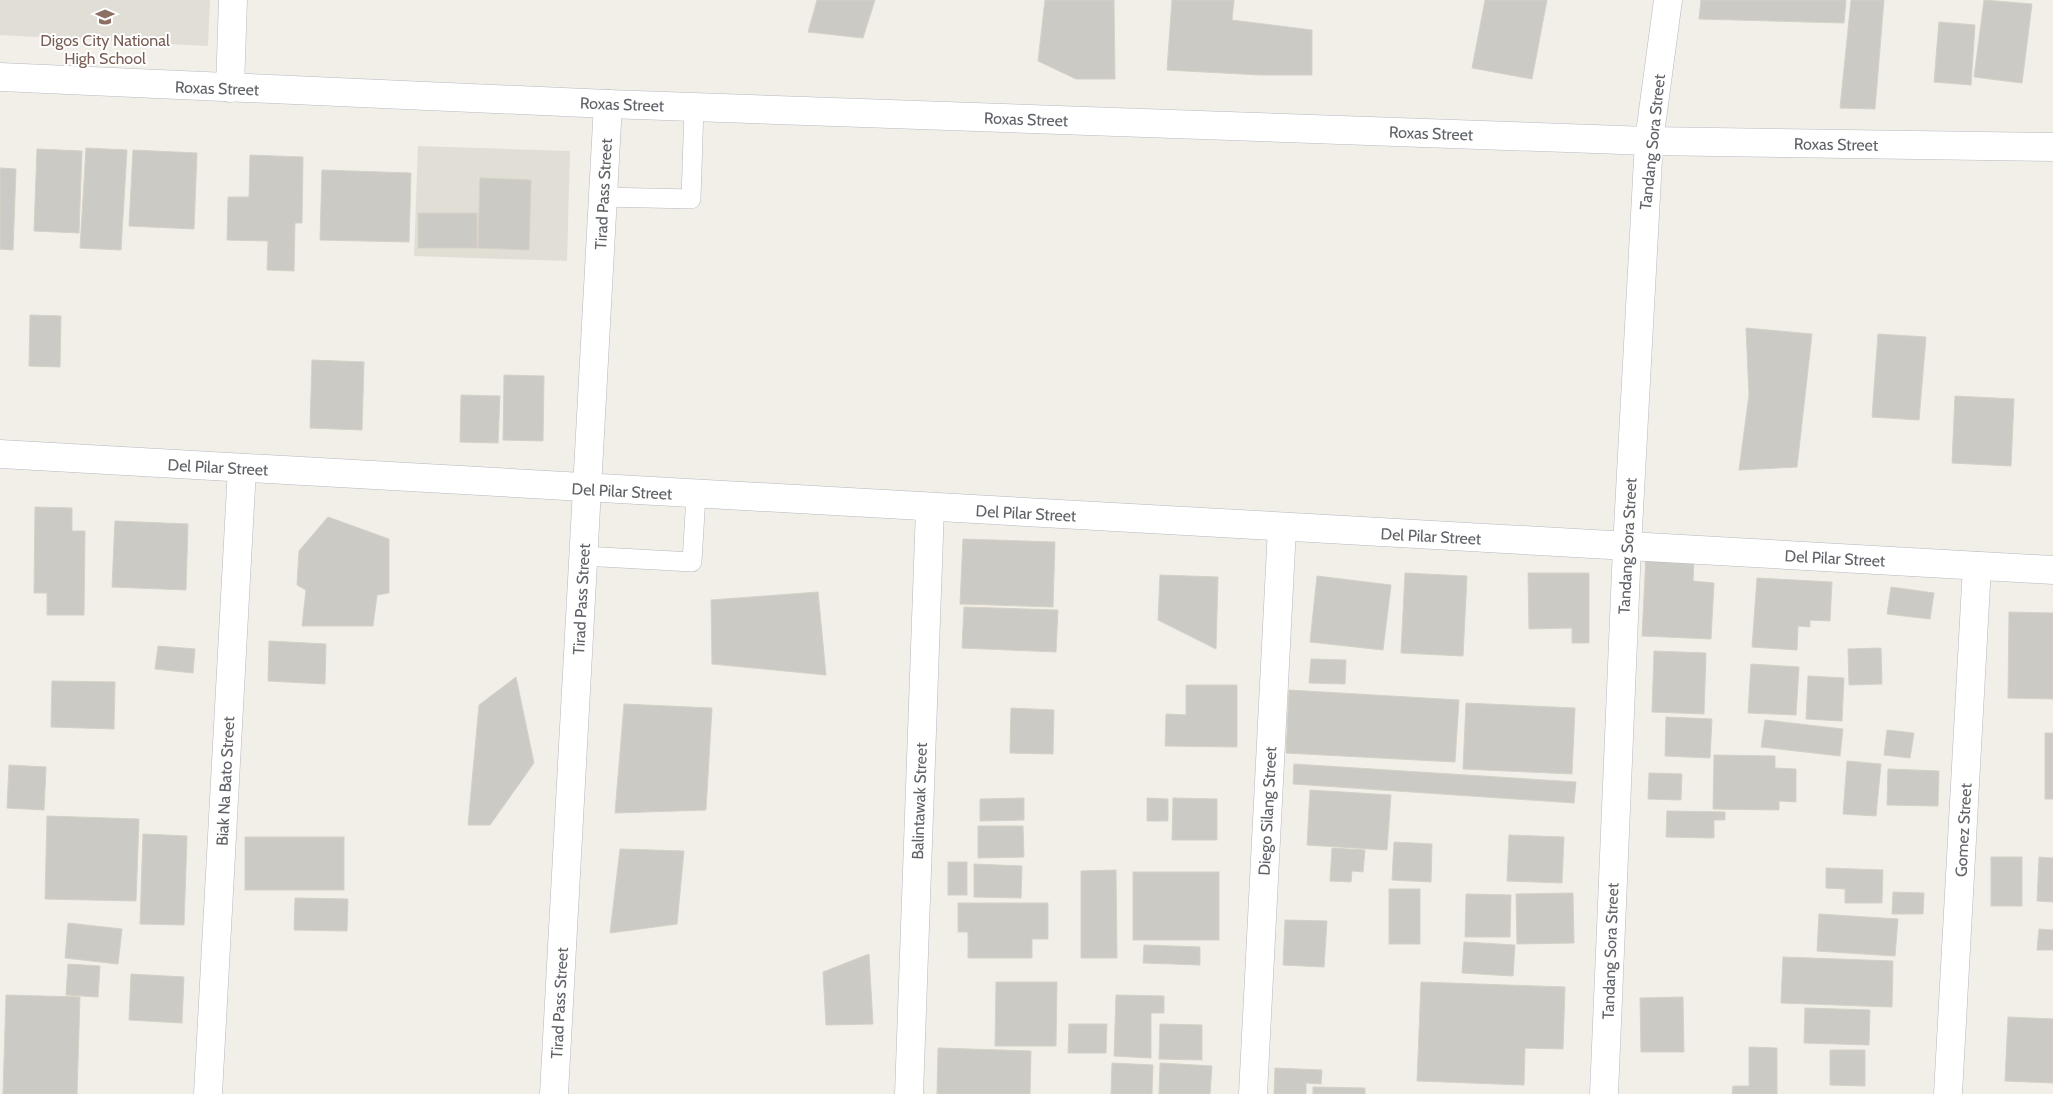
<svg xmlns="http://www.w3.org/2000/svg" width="2053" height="1094" font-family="Cabin,sans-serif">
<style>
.education{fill:#e1ded6}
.building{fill:#cccac5;stroke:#d6d1c6}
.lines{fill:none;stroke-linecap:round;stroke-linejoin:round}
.lane-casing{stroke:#b5b8bc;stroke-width:20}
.street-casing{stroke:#b5b8bc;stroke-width:29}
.secondary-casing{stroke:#b6babf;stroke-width:29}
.lane{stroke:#fff;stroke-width:19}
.street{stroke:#fff;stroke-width:28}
.secondary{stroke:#fff;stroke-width:28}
.labels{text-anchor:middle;stroke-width:4;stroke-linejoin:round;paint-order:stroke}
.education-label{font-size:16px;fill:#785e54;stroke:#fff}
.street-label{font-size:16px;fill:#5f6368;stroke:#fff}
</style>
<rect width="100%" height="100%" fill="#f1efe8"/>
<!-- education -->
<g class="education">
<path d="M0 0H210L208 46 0 35Z"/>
<path d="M418 146 570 151 567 261 414 256Z"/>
</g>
<!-- building -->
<g class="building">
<path d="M817 0H875L863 38 808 32Z"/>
<path d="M1045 0H1114L1115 79H1076L1038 61Z"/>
<path d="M1172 0H1234L1232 20 1312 30V75H1260L1167 70Z"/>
<path d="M1485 0H1547L1532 79 1472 68Z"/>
<path d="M1701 0H1846L1844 23 1699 19Z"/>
<path d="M1851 0H1884L1875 109 1840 108Z"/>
<path d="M1984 0 2032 4 2022 83 1974 77Z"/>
<path d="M1939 22 1975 25 1971 85 1934 82Z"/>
<path d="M86 148 127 150 121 250 80 248Z"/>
<path d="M37 149 82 151 79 233 34 231Z"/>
<path d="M133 150 197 153 194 229 129 226Z"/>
<path d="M250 155 303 157 302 223H295L294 271 267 270 268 241 227 240 228 197H249Z"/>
<path d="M0 168 16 169 13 250 0 249Z"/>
<path d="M322 170 411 173 409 242 320 240Z"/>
<path d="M480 178 531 180 529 250 478 248Z"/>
<rect x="418" y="213" width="59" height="35"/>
<path d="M30 315 61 316 60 367 29 366Z"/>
<path d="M1746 328 1812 334 1797 467 1739 470 1749 395Z"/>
<path d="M1878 334 1926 337 1919 420 1872 417Z"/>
<path d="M312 360 364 362 362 430 310 428Z"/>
<path d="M504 375 544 376 543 441 503 440Z"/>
<path d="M461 395 500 396 498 443 460 442Z"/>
<path d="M1955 396 2014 399 2011 466 1952 463Z"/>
<path d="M35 507 72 508V531H85L84 615H47V593H34Z"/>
<path d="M328 517 389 539V593L377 595 373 626H302L306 590 297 585 299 551Z"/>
<path d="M115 521 188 524 186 590 112 587Z"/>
<path d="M963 539 1055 542 1053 607 960 604Z"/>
<path d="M1646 556 1694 559 1693 581 1714 583 1711 639 1642 636Z"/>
<path d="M1405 573 1467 576 1463 656 1401 653Z"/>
<path d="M1528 573H1589V643H1572V628L1529 629Z"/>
<path d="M1160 575 1218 577 1216 649 1158 620Z"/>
<path d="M1317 576 1391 585 1383 650 1310 642Z"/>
<path d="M1757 578 1832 582 1830 621 1810 620V627L1798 626 1797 650 1752 647Z"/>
<path d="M1891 587 1934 593 1930 619 1887 614Z"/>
<path d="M818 592 826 675 712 664 711 600Z"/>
<path d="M964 607 1058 610 1056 652 962 648Z"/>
<path d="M2009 612 2053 613V699L2008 698Z"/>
<path d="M269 641 326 644 325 684 268 681Z"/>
<path d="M158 646 195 649 193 673 155 669Z"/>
<path d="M1881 648 1882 684 1849 685 1848 649Z"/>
<path d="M1654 651 1706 653 1704 714 1652 712Z"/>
<path d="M1311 659 1346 660 1345 684 1309 683Z"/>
<path d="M1751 664 1799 667 1796 715 1748 713Z"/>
<path d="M1808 676 1844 678 1842 721 1806 719Z"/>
<path d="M516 677 534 763 490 825H468L479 705Z"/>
<path d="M52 681 115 682 114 729 51 727Z"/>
<path d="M1186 685H1237V747L1165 746 1166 714 1186 715Z"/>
<path d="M1289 690 1459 700 1455 762 1286 753Z"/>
<path d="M1466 703 1575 708 1572 774 1463 769Z"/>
<path d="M624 704 712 708 706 810 615 813Z"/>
<path d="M1011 708 1054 710 1053 754 1010 753Z"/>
<path d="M1666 717 1712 719 1710 758 1665 756Z"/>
<path d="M1765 720 1843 729 1840 756 1761 747Z"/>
<path d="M1887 730 1914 733 1910 758 1884 755Z"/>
<rect x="2045" y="733" width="8" height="66"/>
<path d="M1714 755 1775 756V768L1796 769V802L1779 801V810L1713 809Z"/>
<path d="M1847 761 1881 764 1876 816 1843 814Z"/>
<path d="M1294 764 1576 782 1574 803 1293 784Z"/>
<path d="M9 765 46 767 44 810 7 808Z"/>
<path d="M1888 769 1939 771 1938 806 1887 805Z"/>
<path d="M1649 773 1682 774 1681 800 1648 799Z"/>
<path d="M1310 790 1391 795 1387 850 1307 845Z"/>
<path d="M1024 798V820L980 821V799Z"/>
<path d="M1147 798 1168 799V821H1147Z"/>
<path d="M1173 798 1217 799V840H1172Z"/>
<path d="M1667 811 1725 812V820H1714V838L1666 837Z"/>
<path d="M47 816 139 819 136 901 45 899Z"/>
<path d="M978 826H1023L1024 857 978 858Z"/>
<path d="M143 834 187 836 184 925 140 924Z"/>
<path d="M1509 835 1564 837 1562 883 1507 881Z"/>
<rect x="245" y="837" width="99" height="53"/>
<path d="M1394 842 1432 844 1431 882 1392 880Z"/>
<path d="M1332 848 1365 850 1363 872 1352 871 1351 882 1330 881Z"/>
<path d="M620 849 684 851 677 924 610 933Z"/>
<rect x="1991" y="857" width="31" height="49"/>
<path d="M2039 857 2053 858V902L2037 901Z"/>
<rect x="948" y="862" width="19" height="33"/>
<path d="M974 864 1022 866 1021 898 974 897Z"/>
<path d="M1826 868 1883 870 1882 903H1845V889L1826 888Z"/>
<path d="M1116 870 1117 958H1081V871Z"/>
<rect x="1133" y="872" width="86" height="68"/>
<rect x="1389" y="889" width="31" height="55"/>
<path d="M1893 892 1924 893 1923 914H1892Z"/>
<path d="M1573 893 1574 943 1517 944 1516 894Z"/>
<path d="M1466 894 1511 895 1510 937H1465Z"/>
<path d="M295 898 348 899 347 931 294 930Z"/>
<path d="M958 903H1048V939H1032V958H968V932H958Z"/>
<path d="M1819 914 1898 919 1895 956 1817 951Z"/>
<path d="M1285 920 1327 921 1324 967 1283 965Z"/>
<path d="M68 923 122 929 118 964 65 958Z"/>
<path d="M2039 929 2053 930V950H2037Z"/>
<path d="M1464 942 1515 945 1513 976 1462 973Z"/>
<path d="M1144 945 1200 947V965L1143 963Z"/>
<path d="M869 954 873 1024 826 1025 823 972Z"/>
<path d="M1783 957 1893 961 1892 1007 1781 1003Z"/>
<path d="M68 964 100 966 98 997 66 995Z"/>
<path d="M131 974 184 977 182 1023 129 1020Z"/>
<path d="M996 982H1057L1056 1046H995Z"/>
<path d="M1421 982 1565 987 1563 1049 1525 1048 1524 1085 1417 1081Z"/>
<path d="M6 995 80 997 77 1094H3Z"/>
<path d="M1116 995 1164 996V1013H1151V1058L1114 1056Z"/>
<path d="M1683 997 1684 1052H1641L1640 998Z"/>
<path d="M1805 1008 1870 1010 1869 1045 1804 1043Z"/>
<path d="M2008 1017 2053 1019V1083L2005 1081Z"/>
<path d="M1069 1024H1107L1106 1053H1068Z"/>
<path d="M1160 1024 1202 1025V1060L1159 1059Z"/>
<path d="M1749 1047 1777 1048V1094H1732L1733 1086H1749Z"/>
<path d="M938 1048 1031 1051 1030 1094H937Z"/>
<path d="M1830 1050H1865V1086L1830 1085Z"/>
<path d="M1112 1063 1153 1065 1152 1094H1111Z"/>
<path d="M1160 1063 1212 1066 1210 1094H1159Z"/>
<path d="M1275 1068 1322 1070 1321 1084 1306 1083V1094H1274Z"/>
<path d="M1313 1087 1365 1088V1094H1313Z"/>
</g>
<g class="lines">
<!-- lane casing -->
<g class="lane-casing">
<g id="lane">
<path d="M603 197 691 199 694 107"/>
<path d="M583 556 692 562 696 495"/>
</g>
</g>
<!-- street casing -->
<g class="street-casing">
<g id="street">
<path d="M0 454 2053 570"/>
<path d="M208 1094 242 468"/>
<path d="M554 1094 608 104"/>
<path d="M909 1094 930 508"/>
<path d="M1253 1094 1282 528"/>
<path d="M1948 1094 1977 566"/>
</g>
</g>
<!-- secondary casing -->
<g class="secondary-casing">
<g id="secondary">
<path d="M0 77 608 104 1649 141 2053 147"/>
<path d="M230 88 233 0"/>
<path d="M1604 1094 1627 547 1649 141 1668 0"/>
</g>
</g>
<!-- lane -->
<use href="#lane" class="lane"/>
<!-- street -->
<use href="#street" class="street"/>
<!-- secondary -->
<use href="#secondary" class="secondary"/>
</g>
<!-- icons -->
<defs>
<g id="school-bare" transform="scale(1.5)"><path d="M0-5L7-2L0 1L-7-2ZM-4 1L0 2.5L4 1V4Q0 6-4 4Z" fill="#8d6e63" stroke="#fff" stroke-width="2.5" paint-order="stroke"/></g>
</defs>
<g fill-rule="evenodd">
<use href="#school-bare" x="105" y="17"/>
</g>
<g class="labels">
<!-- education labels -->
<g class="education-label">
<text x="105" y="46">Digos City National<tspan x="105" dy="18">High School</tspan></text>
</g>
<!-- street labels -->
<g class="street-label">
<text transform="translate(217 88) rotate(2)" y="6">Roxas Street</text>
<text transform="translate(622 104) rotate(2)" y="6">Roxas Street</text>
<text transform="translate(1026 119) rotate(2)" y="6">Roxas Street</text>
<text transform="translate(1431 133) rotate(2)" y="6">Roxas Street</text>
<text transform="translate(1652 142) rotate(-84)" y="6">Tandang Sora Street</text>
<text transform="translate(1836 144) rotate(1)" y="6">Roxas Street</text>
<text transform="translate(603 194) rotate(-87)" y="6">Tirad Pass Street</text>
<text transform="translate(218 467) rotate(3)" y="6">Del Pilar Street</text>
<text transform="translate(622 491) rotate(3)" y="6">Del Pilar Street</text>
<text transform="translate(1026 513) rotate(3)" y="6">Del Pilar Street</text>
<text transform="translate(1431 536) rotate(3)" y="6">Del Pilar Street</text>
<text transform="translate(1627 546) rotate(-87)" y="6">Tandang Sora Street</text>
<text transform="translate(1835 558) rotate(3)" y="6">Del Pilar Street</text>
<text transform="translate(581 599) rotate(-87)" y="6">Tirad Pass Street</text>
<text transform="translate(225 781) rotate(-87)" y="6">Biak Na Bato Street</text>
<text transform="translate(919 801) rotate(-88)" y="6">Balintawak Street</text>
<text transform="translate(1267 811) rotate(-87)" y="6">Diego Silang Street</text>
<text transform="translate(1963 830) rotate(-87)" y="6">Gomez Street</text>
<text transform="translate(1610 951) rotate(-88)" y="6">Tandang Sora Street</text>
<text transform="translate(559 1003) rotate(-87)" y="6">Tirad Pass Street</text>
</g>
</g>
</svg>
